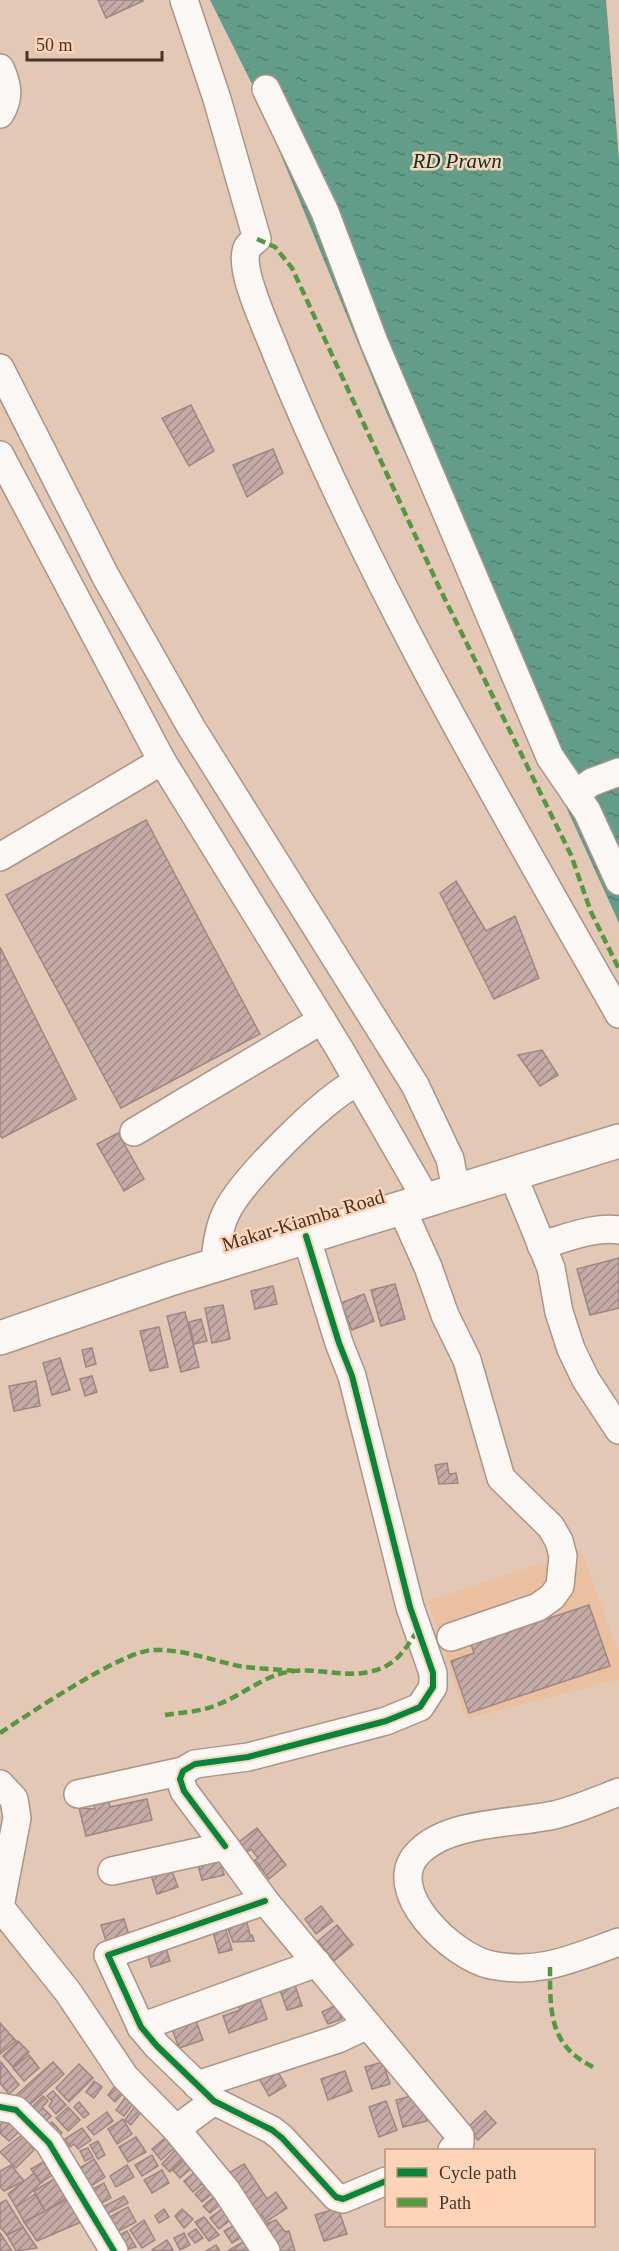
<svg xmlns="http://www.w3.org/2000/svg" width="619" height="2251" font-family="'Times New Roman',serif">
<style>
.built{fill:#ebc0a1}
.water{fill:url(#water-ripples)}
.building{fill:url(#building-hatch);stroke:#9d8782;stroke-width:1.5}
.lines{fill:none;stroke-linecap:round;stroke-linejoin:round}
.minor-casing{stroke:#aa9586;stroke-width:30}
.major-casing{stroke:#aa9586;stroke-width:36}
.minor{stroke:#fbf7f4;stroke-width:27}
.major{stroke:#fbf7f4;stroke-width:33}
.quiet{stroke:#54983f;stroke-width:4.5;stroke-dasharray:9 4.5;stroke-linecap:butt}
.cycleway-casing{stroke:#fdd4b7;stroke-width:10}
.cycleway{stroke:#00873e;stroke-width:6}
.labels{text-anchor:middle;stroke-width:5;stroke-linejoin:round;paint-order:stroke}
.street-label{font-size:20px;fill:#483426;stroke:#fdd4b7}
.water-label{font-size:21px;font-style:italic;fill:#05322a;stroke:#fdd4b7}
</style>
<defs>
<pattern id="water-ripples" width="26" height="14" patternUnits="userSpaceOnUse" patternTransform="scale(1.5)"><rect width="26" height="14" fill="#629d8a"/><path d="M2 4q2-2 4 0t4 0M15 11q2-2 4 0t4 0" fill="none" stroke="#538171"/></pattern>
<pattern id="building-hatch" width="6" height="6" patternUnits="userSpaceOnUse" patternTransform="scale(1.5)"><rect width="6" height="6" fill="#c5aba7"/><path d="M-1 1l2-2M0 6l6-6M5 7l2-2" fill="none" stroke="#a28c88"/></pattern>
</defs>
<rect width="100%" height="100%" fill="#e3c8b5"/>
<!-- built -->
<path class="built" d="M581 1550 619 1654V1679L466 1719 428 1601Z"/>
<!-- water -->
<path class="water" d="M210 0H606L619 159V923L387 414 251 82Z"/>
<!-- building -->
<g class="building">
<path d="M98 0H142L143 1 106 18Z"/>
<path d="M191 405 214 451 189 466 162 418Z"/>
<path d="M273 449 283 473 247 497 233 465Z"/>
<path d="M146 820 260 1034 121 1108 6 895Z"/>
<path d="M456 881 486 931 515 916 539 978 494 999 440 893Z"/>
<path d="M0 947 76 1099 2 1138 0 1135Z"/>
<path d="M542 1050 558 1075 540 1086 518 1055Z"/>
<path d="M118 1133 144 1179 124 1191 97 1144Z"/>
<path d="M619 1258V1308L590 1315 577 1269Z"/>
<path d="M395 1284 405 1319 381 1326 371 1290Z"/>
<path d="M273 1286 277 1304 255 1309 251 1291Z"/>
<path d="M364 1294 374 1321 352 1330 341 1303Z"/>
<path d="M223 1305 230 1339 212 1343 205 1308Z"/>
<path d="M185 1312 199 1367 181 1372 167 1316Z"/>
<path d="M201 1319 207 1341 194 1344 189 1322Z"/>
<path d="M159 1327 168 1367 150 1371 140 1331Z"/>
<path d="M92 1348 96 1364 86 1367 82 1350Z"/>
<path d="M60 1358 70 1390 52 1395 43 1363Z"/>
<path d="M92 1376 97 1392 85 1396 80 1379Z"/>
<path d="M36 1381 40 1406 14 1411 9 1386Z"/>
<path d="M447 1463 449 1474 456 1473 458 1483 439 1484 435 1465Z"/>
<path d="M589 1605 610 1666 469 1713 451 1661 474 1653 471 1644Z"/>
<path d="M107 1793 110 1807 147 1799 152 1820 86 1836 79 1808 95 1809 92 1797Z"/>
<path d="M257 1828 286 1865 269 1879 255 1860 258 1858 251 1849 247 1852 239 1842Z"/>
<path d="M218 1853 224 1875 202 1880 196 1858Z"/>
<path d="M170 1866 178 1887 157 1894 150 1872Z"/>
<path d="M321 1906 333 1921 316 1934 305 1919Z"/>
<path d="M245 1915 250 1935H252L254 1941 233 1942 225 1921Z"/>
<path d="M124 1919 129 1935 106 1941 101 1925Z"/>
<path d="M337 1925 353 1945 334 1961 318 1941Z"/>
<path d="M225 1927 232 1950 219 1953 212 1929Z"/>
<path d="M165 1945 170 1961 151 1967 146 1950Z"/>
<path d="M295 1985 302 2006 287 2010 280 1990Z"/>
<path d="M257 1990 267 2019 229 2033 223 2016 240 2010 235 1997Z"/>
<path d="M336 2005 342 2019 328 2024 322 2012Z"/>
<path d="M194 2015 203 2040 179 2048 170 2023Z"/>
<path d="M0 2023 16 2041 0 2054Z"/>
<path d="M18 2041 29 2052 13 2067 3 2056Z"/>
<path d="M29 2055 39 2068 24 2081 13 2068Z"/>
<path d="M1 2062 19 2085 9 2094 0 2083Z"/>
<path d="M53 2062 64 2074 24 2110 13 2098Z"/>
<path d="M383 2062 390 2084 372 2089 365 2067Z"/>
<path d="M79 2064 93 2078 69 2102 56 2088Z"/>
<path d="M274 2065 286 2086 269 2096 257 2075Z"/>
<path d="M345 2071 352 2091 328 2100 321 2079Z"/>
<path d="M94 2081 102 2087 94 2098 86 2092Z"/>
<path d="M116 2085 124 2092 115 2102 108 2095Z"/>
<path d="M53 2091 66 2105 56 2114 49 2106 52 2101 47 2096Z"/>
<path d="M419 2094 427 2121 403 2127 396 2100Z"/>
<path d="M43 2096 48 2101 42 2107 51 2116 40 2127 26 2113Z"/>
<path d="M125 2098 133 2104 124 2116 116 2110Z"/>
<path d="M386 2101 397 2130 379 2137 369 2107Z"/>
<path d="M79 2102 89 2114 84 2118 74 2107Z"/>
<path d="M135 2106 142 2111 131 2125 125 2120Z"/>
<path d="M68 2107 80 2120 68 2131 56 2118Z"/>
<path d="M485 2111 496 2123 478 2140 467 2128Z"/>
<path d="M107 2112 113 2121 94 2135 87 2127Z"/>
<path d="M8 2117 20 2131 9 2141 0 2133V2125Z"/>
<path d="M123 2119 132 2134 117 2144 108 2129Z"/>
<path d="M52 2122 62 2133 53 2141 43 2129Z"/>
<path d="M82 2128 91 2140 78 2149 74 2144 70 2147 65 2139Z"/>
<path d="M23 2134 34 2150 16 2168 0 2152Z"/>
<path d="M136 2137 146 2152 128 2162 119 2147Z"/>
<path d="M165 2138 174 2148 161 2160 152 2149Z"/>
<path d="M98 2141 105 2155 98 2159 90 2145Z"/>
<path d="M88 2148 93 2157 85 2161 80 2151Z"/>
<path d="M175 2150 184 2158 170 2172 162 2164Z"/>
<path d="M152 2155 158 2166 142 2176 135 2165Z"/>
<path d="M94 2159 105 2177 83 2191 72 2173Z"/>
<path d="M186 2159 193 2167 180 2178 173 2170Z"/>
<path d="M43 2162 52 2175 41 2183 31 2169Z"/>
<path d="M244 2164 267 2199 276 2192 287 2208 266 2222 262 2215 251 2222 222 2177Z"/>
<path d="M11 2165 24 2181 4 2191 0 2187V2171Z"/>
<path d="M127 2165 134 2177 116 2187 110 2176Z"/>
<path d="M162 2170 169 2183 152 2193 144 2180Z"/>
<path d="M196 2171 205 2182 193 2192 184 2181Z"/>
<path d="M34 2173 41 2183 16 2207 8 2194Z"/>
<path d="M59 2176 71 2195 45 2211 34 2191Z"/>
<path d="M104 2183 111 2198 92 2208 85 2193Z"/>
<path d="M207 2184 214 2192 202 2202 195 2194Z"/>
<path d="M35 2194 45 2211 24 2222 16 2207Z"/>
<path d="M216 2195 222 2203 210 2213 203 2206Z"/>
<path d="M124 2196 128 2203 105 2215 101 2208Z"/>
<path d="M70 2198 81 2222 37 2241 24 2222Z"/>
<path d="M6 2200 23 2227 7 2235 0 2227V2203Z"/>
<path d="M226 2206 234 2217 219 2229 210 2218Z"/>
<path d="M128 2207 136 2222 113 2234 106 2219Z"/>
<path d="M338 2208 347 2234 324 2241 315 2215Z"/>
<path d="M164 2209 169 2217 159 2223 155 2216Z"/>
<path d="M182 2209 193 2219 184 2228 175 2216Z"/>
<path d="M204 2217 219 2235 209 2241 195 2222Z"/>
<path d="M144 2220 155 2240 142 2248 130 2230Z"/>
<path d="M276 2220 285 2232 289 2231 295 2251H272L261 2226Z"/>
<path d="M238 2223 245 2235 232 2243 224 2231Z"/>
<path d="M23 2227 37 2248 16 2251 7 2235Z"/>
<path d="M196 2229 203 2238 195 2243 188 2234Z"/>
<path d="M127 2231 136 2247 119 2251 112 2239Z"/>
<path d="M0 2233 12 2251H0Z"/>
<path d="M184 2233 190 2245 180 2250 174 2238Z"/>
<path d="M167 2240 173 2250 152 2251V2250Z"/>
<path d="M246 2240 250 2251 229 2250Z"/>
<path d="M216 2245 220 2251H206Z"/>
</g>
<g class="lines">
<!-- minor casing -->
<g class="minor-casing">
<g id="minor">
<path d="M184 0 217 99 257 239C252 243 247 245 246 252 240 274 269 333 277 355 371 585 496 798 619 1014"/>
<path d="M0 68C8 85 10 98 0 114"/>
<path d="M266 89 325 212 374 342 550 757 587 811 619 881"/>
<path d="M0 368 106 577 191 727 415 1085 450 1159 456 1190"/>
<path d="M0 455 162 761 339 1048 426 1199"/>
<path d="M575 794 592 782 619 772"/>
<path d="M0 857 162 761"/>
<path d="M134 1132 322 1020"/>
<path d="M512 1173 551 1268 559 1312 571 1349 586 1380 619 1430"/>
<path d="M401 1207 428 1267 445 1315 467 1360 501 1478 551 1527 559 1541 563 1556 560 1586 552 1597 538 1607 451 1637"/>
<path d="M541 1245C565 1239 594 1226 619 1230"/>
<path d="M214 1265C217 1247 218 1228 227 1211 243 1179 324 1098 357 1082"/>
<path d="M0 1784 14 1799 17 1818 0 1907 68 1992 125 2077 176 2129"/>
<path d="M619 1792C598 1800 576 1810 554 1815 514 1824 450 1821 419 1852 380 1890 454 1958 491 1965 540 1975 574 1958 619 1942"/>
<path d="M78 1794 183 1771"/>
<path d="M225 1846 184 1791 180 1779 183 1771 195 1764 248 1757 386 1721 420 1707 433 1687V1673L410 1607 352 1376 339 1343 306 1236"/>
<path d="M112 1871 225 1846 265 1901 460 2136V2143L452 2150"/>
<path d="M265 1901 108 1955 141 2027 157 2046 214 2101 272 2130 282 2138 336 2197 343 2199 386 2181"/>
<path d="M141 2027 317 1963"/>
<path d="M197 2085 338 2039 368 2025"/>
<path d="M214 2101 176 2129 226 2190 266 2251"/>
<path d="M0 2107 16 2110 49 2143 114 2251"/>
</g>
</g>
<!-- major casing -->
<g class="major-casing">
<path id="major" d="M0 1338 170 1279 619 1141"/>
</g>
<!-- minor -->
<use href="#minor" class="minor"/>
<!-- major -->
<use href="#major" class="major"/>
<!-- quiet -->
<g class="quiet">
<path d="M257 239 275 247 292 268 439 587 571 855 591 912 619 969"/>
<path d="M165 1715C183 1712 202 1712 219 1704 245 1694 265 1674 294 1671 326 1668 354 1681 384 1667 401 1659 408 1644 418 1630"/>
<path d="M0 1733C29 1714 122 1651 153 1650 182 1649 211 1660 239 1666 257 1669 276 1669 294 1671"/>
<path d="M550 1967C550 2013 549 2046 595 2068"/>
</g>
<!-- cycleway casing -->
<g class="cycleway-casing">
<g id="cycleway">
<path d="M225 1846 184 1791 180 1779 183 1771 195 1764 248 1757 386 1721 420 1707 433 1687V1673L410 1607 352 1376 339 1343 306 1236"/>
<path d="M265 1901 108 1955 141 2027 157 2046 214 2101 272 2130 282 2138 336 2197 343 2199 386 2181"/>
<path d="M0 2107 16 2110 49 2143 114 2251"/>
</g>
</g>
<!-- cycleway -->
<use href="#cycleway" class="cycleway"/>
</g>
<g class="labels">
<!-- street labels -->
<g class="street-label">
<text transform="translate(303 1220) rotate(-17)" y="7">Makar-Kiamba Road</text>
</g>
<!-- water labels -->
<g class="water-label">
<text x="457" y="168">RD Prawn</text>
</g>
</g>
<!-- legend -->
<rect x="385" y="2149" width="210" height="78" fill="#fdd4b7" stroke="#b5947d" stroke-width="1.5"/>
<rect x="397" y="2168" width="30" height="9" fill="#00873e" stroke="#b5947d" stroke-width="1.5"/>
<text x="439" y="2179" font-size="18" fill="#483426">Cycle path</text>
<rect x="397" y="2198" width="30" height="9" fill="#54983f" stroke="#b5947d" stroke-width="1.5"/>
<text x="439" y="2209" font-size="18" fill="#483426">Path</text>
<!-- scale -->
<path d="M27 51v9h135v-9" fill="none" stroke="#483426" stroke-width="3"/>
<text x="36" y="51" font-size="18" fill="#483426" stroke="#fdd4b7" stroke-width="4.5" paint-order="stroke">50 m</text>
</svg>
